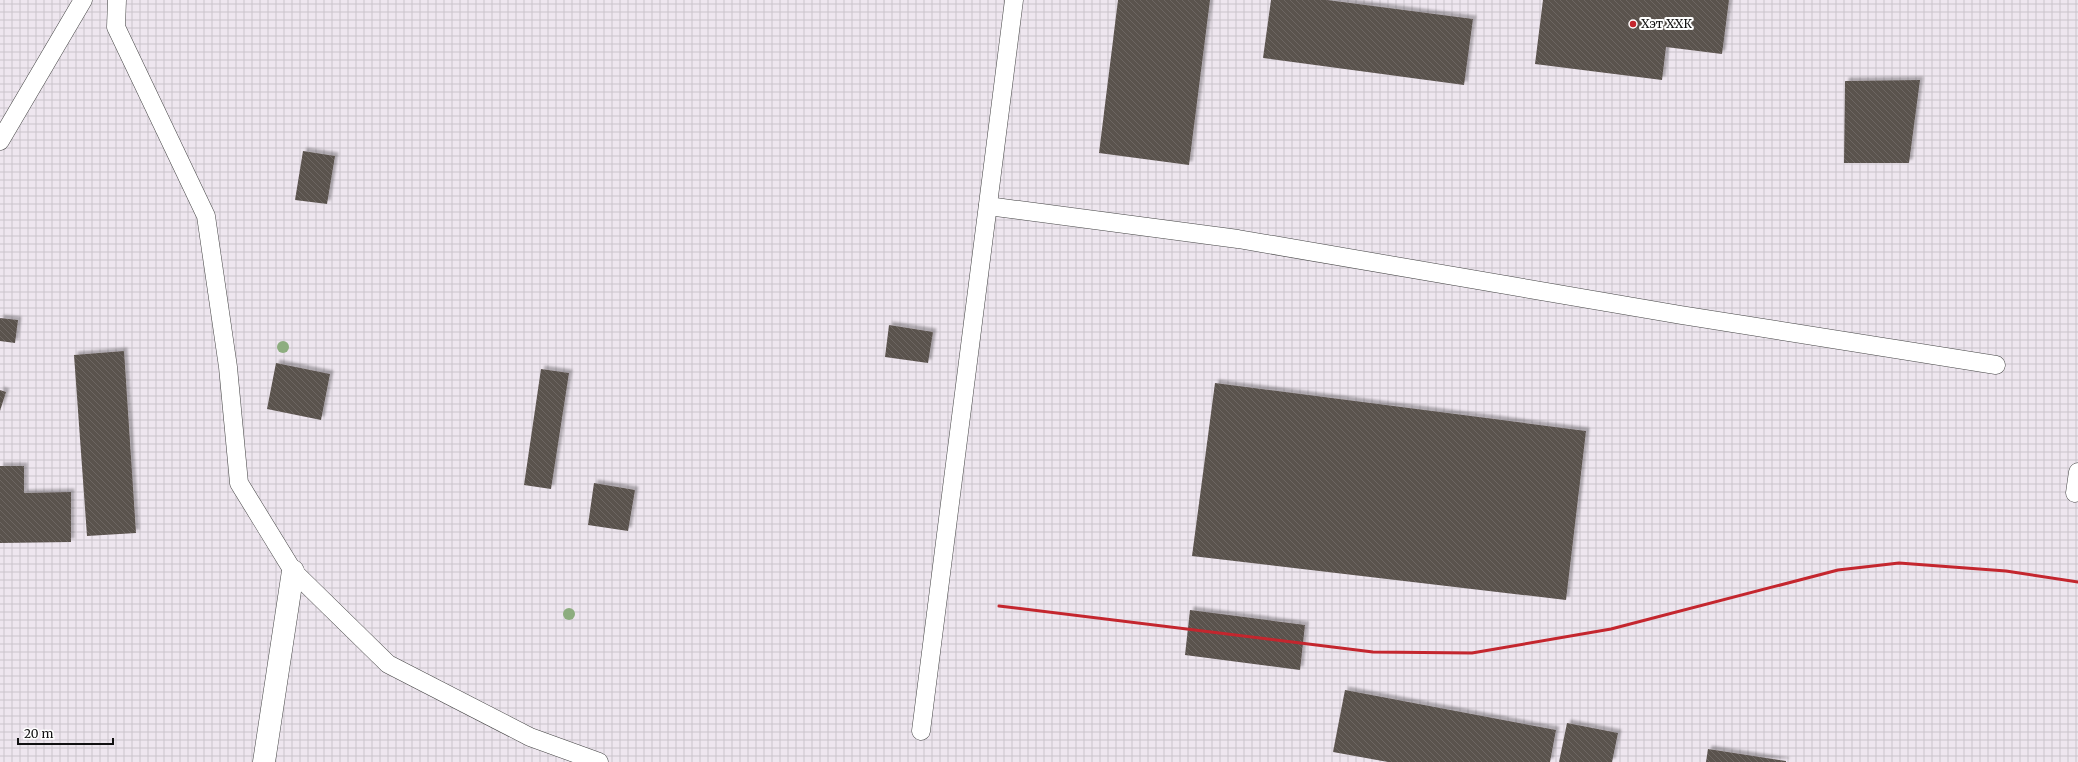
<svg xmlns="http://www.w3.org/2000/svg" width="2078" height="762" font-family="Merriweather,serif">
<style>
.industrial{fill:url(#industrial-grid)}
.building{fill:url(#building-back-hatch);filter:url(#shadow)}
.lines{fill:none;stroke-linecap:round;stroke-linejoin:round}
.service-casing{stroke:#444;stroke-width:19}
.minor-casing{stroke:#444;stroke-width:23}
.service{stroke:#fff;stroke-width:18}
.minor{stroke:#fff;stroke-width:22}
.rail{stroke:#c4262e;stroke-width:3}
.tree{fill:#8dad7f}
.poi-dot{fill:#c4262e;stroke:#fff;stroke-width:1.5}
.labels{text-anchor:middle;stroke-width:4;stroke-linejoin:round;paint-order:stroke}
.poi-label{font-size:12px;fill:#111;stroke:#fff;text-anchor:start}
</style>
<defs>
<pattern id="industrial-grid" width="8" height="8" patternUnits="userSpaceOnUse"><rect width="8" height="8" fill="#eee6ef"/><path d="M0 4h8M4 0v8" fill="none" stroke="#cbc4cc"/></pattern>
<pattern id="building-back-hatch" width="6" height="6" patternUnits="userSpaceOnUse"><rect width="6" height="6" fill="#5a524d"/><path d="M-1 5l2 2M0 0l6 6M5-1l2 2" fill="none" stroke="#6d6662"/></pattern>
<filter id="shadow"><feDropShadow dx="3.5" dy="-3.5" stdDeviation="1" flood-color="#0004"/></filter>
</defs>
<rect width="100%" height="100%" fill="#fffdf5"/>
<!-- industrial -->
<rect class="industrial" x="0" y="0" width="2078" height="762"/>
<!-- building -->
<g class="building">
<path d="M1118 0H1210L1189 165 1099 153Z"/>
<path d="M1271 0H1327L1473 19 1464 85 1263 58Z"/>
<path d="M1543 0H1729L1722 54 1666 47 1662 80 1535 64Z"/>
<path d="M1920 80 1909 163H1844L1845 81Z"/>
<path d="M303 151 335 156 327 204 295 200Z"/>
<path d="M0 318 18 320 15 343 0 341Z"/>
<path d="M889 325 933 332 928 363 885 357Z"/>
<path d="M124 351 136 533 87 536 74 355Z"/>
<path d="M276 363 330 374 321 420 267 409Z"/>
<path d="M541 369 569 373 551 489 524 485Z"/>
<path d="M1215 383 1586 431 1566 600 1192 556Z"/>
<path d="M0 390 6 392 0 411Z"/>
<path d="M0 466H24V493L71 492V542L0 543Z"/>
<path d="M594 483 635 490 628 531 588 525Z"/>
<path d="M1190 610 1305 625 1300 670 1185 655Z"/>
<path d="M1345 690 1556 730 1550 762H1388L1333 752Z"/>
<path d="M1567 723 1618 733 1612 762H1559Z"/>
<path d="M1708 749 1786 761V762H1706Z"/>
</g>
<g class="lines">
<!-- service casing -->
<g class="service-casing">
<g id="service">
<path d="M117 0 116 27 206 216 228 367 239 483 293 571 388 664 530 737 599 762"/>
<path d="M0 141 83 0"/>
<path d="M988 206 1238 239 1681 315 1996 365"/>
<path d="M2075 493 2078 472"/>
<path d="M921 731 1014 0"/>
</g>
</g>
<!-- minor casing -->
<g class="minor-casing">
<path id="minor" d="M264 762 293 571"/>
</g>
<!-- service -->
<use href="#service" class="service"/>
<!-- minor -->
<use href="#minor" class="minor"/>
<!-- rail -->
<path class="rail" d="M999 606 1373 652 1472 653 1611 629 1838 570 1899 563 2006 571 2078 582"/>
</g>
<!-- trees -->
<g class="tree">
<circle cx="283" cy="347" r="6"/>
<circle cx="569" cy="614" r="6"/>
</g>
<!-- markers -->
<circle class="poi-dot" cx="1633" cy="24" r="4"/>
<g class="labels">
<!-- poi labels -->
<g class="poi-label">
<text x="1641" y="28">Хэт ХХК</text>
</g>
</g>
<!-- scale -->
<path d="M18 738v6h95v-6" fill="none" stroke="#111111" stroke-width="2"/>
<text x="24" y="738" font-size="12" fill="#111111" stroke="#ffffff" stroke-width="3" paint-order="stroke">20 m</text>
</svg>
